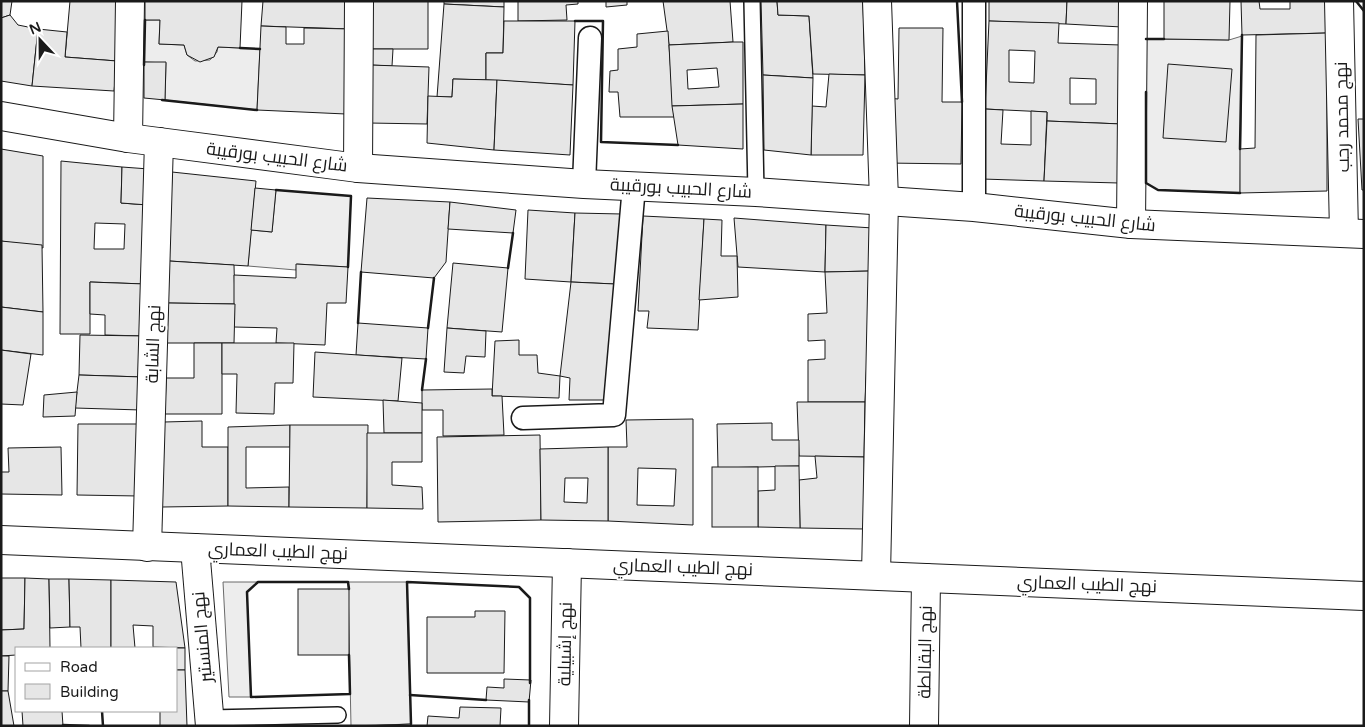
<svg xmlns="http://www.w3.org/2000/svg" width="1365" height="727" font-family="'Varela Round',Cairo,sans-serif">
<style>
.built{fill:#ededed;stroke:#6a6a6a}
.building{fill:#e6e6e6;stroke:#1a1a1a;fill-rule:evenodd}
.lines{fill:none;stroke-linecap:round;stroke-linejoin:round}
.service-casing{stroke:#1a1a1a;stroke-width:18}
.pedestrian-casing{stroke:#1a1a1a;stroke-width:25}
.minor-casing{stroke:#1a1a1a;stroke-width:30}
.primary-casing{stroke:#1a1a1a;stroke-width:30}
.service{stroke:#fff;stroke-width:15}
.pedestrian{stroke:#fff;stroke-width:22}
.minor{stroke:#fff;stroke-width:28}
.primary{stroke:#fff;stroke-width:28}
.wall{stroke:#1a1a1a;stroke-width:2.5}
.labels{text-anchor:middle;stroke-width:4;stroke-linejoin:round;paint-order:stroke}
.street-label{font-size:18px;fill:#1a1a1a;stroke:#fff}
</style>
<rect width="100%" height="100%" fill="#fff"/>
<!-- built -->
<g class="built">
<path d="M145 20H160L159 44 184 45 187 55 195 61 210 60 217 52 218 47 260 49 257 110 165 100 166 63 144 62Z"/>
<path d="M1242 36 1240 193 1158 190 1146 183V39L1229 40Z"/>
<path d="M276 190 351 196 348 267 297 264 296 270 248 266 251 230 272 232Z"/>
<path d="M223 582H258L247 592 251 697H229Z"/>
<path d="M348 582H407L411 724 351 726Z"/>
</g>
<!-- building -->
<g class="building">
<path d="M1 1H12L10 15 1 18Z"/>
<path d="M70 1H121L117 61 65 57Z"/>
<path d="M145 1H242L240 48 218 47 214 57 200 62 187 55 184 45 159 44 160 20H145Z"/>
<path d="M263 1H351V29L261 26Z"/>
<path d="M370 1H428V49H371Z"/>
<path d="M444 1H504V7L444 4Z"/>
<path d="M518 1H578V4L566 5 567 20 518 21Z"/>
<path d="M606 1H627V5L606 7Z"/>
<path d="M663 1H730L733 42 669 45Z"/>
<path d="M761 1H777L778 15 809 16 813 78 763 75Z"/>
<path d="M777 1H863L865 75 813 74 809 16 778 15Z"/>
<path d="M989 1H1067L1066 24 989 21Z"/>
<path d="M1067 1H1123L1122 27 1066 24Z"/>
<path d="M1164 1H1230L1229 40 1164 39Z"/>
<path d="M1241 1H1259L1260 9H1290V1H1326L1327 33 1242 35Z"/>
<path d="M444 4 504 7 503 53H486V80L453 79 452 97H437Z"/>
<path d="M10 15 18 25 38 29 32 86 1 81V18Z"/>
<path d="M504 21H575L573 85 486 80V53H503Z"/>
<path d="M989 21 1059 23 1058 43 1121 45 1122 124 1047 121V112L985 109ZM1009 50 1035 51 1034 83 1009 82ZM1070 78 1096 79V104H1070Z"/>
<path d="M261 26 286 27V44H304V28L351 29 346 114 257 110Z"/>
<path d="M899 28H943L942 102H962L961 164 886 163V98L898 99Z"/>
<path d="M38 29 67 32 65 57 117 61 114 91 32 86Z"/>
<path d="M668 31 674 117H620L618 92H609L610 71 618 70V49L637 47V34Z"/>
<path d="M1327 33V191L1240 193V149L1255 148 1256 35Z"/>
<path d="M733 42H743V104L672 106 669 45ZM717 68 719 87 688 89 687 70Z"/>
<path d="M371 49H393L392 66 370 65Z"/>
<path d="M144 62H166L165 100 144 98Z"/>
<path d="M1168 64 1232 69 1226 142 1163 138Z"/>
<path d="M370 65 429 67 427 124 369 123Z"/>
<path d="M829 74 865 75 863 155H811L812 106 826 107Z"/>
<path d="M763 75 813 78 811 155 764 150Z"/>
<path d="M453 79 497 80 494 150 427 143 428 96 452 97Z"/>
<path d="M497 80 573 85 570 155 494 150Z"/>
<path d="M743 104V149L678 145 672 106Z"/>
<path d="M985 109 1003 110 1001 144 1031 145V111L1047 112 1044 181 982 179Z"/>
<path d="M1358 119H1364V190H1362Z"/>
<path d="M1047 121 1122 124 1119 183 1044 181Z"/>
<path d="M1 149 43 156V248L1 241Z"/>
<path d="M61 161 122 167 121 203 148 205 145 284 90 282V334H60ZM95 223 125 224 124 249H94Z"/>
<path d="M122 167 149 169 148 205 121 203Z"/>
<path d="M172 172 256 181 248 266 169 261Z"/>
<path d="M255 188 276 190 272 232 251 230Z"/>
<path d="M367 198 450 202 446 262 434 278 361 272Z"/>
<path d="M450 202 516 210 513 233 448 229Z"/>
<path d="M528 210 575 213 571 282 525 279Z"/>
<path d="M575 213 622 214 615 284 571 282Z"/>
<path d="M643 216 704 219 698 330 647 328 649 311H638Z"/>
<path d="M734 218 826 225 825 272 738 267Z"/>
<path d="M704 219 722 220 721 256H737L738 297 699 300Z"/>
<path d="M826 225 873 228 871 271 825 272Z"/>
<path d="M1 241 42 245 43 312 1 307Z"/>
<path d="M169 261 234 265 235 304 168 303Z"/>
<path d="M453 263 508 268 502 332 447 328Z"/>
<path d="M296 264 348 267 346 303H327L325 345 276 343 277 328 234 327V275L296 278Z"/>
<path d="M871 271 865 402H808V360L825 359V340L808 341V314L827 313 825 272Z"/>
<path d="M90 282 145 284V336L105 335V315L90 314Z"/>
<path d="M571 282 615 284 604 400H569L570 378 560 376Z"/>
<path d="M168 303 235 304 234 343H167Z"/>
<path d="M1 307 43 312V355L1 350Z"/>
<path d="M358 323 428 328 426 359 356 355Z"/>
<path d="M447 328 486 331 485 357 466 356 464 373 444 372Z"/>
<path d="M80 335 145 336 143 377 79 375Z"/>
<path d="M519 340V355H537L538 373 560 376 559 398 492 396 495 341Z"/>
<path d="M194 343H222V414H165L166 378H194Z"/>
<path d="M222 343H294L293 383H275L274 414 236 413 237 374H222Z"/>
<path d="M1 350 31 354 23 405 1 404Z"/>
<path d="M315 352 402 358 398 401 313 397Z"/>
<path d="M79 375 143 377 141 410 75 408Z"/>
<path d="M492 389V396H502L504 435 443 436V410H422V390Z"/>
<path d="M77 392 75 416 43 417 44 395Z"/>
<path d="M383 400 422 403V433H384Z"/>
<path d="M797 402H865L864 457 799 456Z"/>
<path d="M693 419V525L608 521V447H627L626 420ZM638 468 676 469 674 506 637 505Z"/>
<path d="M202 421V447H228V506L162 507 164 422Z"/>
<path d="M772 423V440H799V466L718 468 717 424Z"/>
<path d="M78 424H140L139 496 77 495Z"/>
<path d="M290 425V447H246V488L289 487V507L228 506V427Z"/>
<path d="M290 425H368L367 508 289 507Z"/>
<path d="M367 433H422V462H392V485L422 487 423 509 367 508Z"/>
<path d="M540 435 541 520 438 522 437 437Z"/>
<path d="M61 447 62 495 1 494V472H9L8 448Z"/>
<path d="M608 447V521L541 520 540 449ZM565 478H588L587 503 564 502Z"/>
<path d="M815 456 864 457 865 529 800 528 799 480 817 478Z"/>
<path d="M775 466H799L800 528 758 527V491L775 490Z"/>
<rect x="712" y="467" width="46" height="60"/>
<path d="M1 578H25L24 629 1 630Z"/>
<path d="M25 578 49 579 50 648H16V655L1 656V630L24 629Z"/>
<path d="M49 579H69L70 627 50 628Z"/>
<path d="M69 579 111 580V648H81L80 627H70Z"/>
<path d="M111 580 176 582 185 648 153 647V626L133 625 135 648H111Z"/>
<rect x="298" y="589" width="51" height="66"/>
<path d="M475 611H505L504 673H427V617H475Z"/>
<path d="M114 648H185V670H176V648Z"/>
<path d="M1 656H9L8 691H1Z"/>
<path d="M176 670H185L187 726H160V711H176Z"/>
<path d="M504 679 531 680 529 702 486 700 487 687 504 688Z"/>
<path d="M1 691H8L14 726H1Z"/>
<path d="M460 707 501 708 500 726H427L428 716 459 718Z"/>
<path d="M22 711H62L63 726H23Z"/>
<path d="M411 724V726H364Z"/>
</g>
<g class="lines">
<!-- service casing -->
<g class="service-casing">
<g id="service">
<path d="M752 1 756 192"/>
<path d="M209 718 338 715"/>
</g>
</g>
<!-- pedestrian casing -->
<g class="pedestrian-casing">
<g id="pedestrian">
<path d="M584 184 590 38"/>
<path d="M974 207V1"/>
<path d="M523 418 614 415 634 186"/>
</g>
</g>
<!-- minor casing -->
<g class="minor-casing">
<g id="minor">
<path d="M1339 1 1344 233"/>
<path d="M128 138 130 1"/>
<path d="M358 168 359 1"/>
<path d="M1131 224 1133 1"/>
<path d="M1 540 1364 596"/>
<path d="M147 547 159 142"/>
<path d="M195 548 210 726"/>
<path d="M876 575 884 200 877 1"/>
<path d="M564 726 567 563"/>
<path d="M924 726 926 578"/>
</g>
</g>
<!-- primary casing -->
<g class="primary-casing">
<path id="primary" d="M1 116 128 138 358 168 584 184 756 192 974 207 1131 224 1364 234"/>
</g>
<!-- service -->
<use href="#service" class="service"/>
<!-- pedestrian -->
<use href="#pedestrian" class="pedestrian"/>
<!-- minor -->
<use href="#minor" class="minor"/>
<!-- primary -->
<use href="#primary" class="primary"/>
<!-- wall -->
<g class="wall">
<path d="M957 1 962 102"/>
<path d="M1356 1 1364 11"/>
<path d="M575 21H603L601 142 678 145"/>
<path d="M1146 39H1164"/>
<path d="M240 48 260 49"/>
<path d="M144 65 145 20"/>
<path d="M1146 92V183L1158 190 1240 193"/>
<path d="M162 100 257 110"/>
<path d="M1240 149 1242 35"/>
<path d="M276 190 351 196 348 267"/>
<path d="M508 268 513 233"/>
<path d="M358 323 361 272"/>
<path d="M428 328 434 278"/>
<path d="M422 390 426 359"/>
<path d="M349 655 350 694 251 697 247 592 258 582H348L349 589"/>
<path d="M410 695 486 700"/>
<path d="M102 711 103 726"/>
<path d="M411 724 407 582 519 587 530 598V683"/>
<path d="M63 725 89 726"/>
<path d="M529 726V700"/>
</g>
</g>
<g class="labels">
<!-- street labels -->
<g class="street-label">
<text transform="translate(1342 117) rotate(-91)" y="6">نهج محمد رجب</text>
<text transform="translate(277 157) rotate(7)" y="6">شارع الحبيب بورقيبة</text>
<text transform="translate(681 188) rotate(3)" y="6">شارع الحبيب بورقيبة</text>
<text transform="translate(1085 218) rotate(6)" y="6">شارع الحبيب بورقيبة</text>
<text transform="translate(153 344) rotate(-88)" y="6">نهج الشابة</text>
<text transform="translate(278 551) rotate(2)" y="6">نهج الطيب العماري</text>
<text transform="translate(683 567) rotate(2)" y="6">نهج الطيب العماري</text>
<text transform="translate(1087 584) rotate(2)" y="6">نهج الطيب العماري</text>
<text transform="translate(202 637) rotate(-95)" y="6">نهج المنستير</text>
<text transform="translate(565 644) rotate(-89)" y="6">نهج إشبيلية</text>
<text transform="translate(925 652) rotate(-89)" y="6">نهج البقالطة</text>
</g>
</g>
<!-- border -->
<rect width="1365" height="727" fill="none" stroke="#1a1a1a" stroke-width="5"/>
<!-- legend -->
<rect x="15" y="647" width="162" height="65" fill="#ffffff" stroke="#a3a3a3"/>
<rect x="25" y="663" width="25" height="8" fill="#ffffff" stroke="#a3a3a3"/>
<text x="60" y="672" font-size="15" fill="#1a1a1a">Road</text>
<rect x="25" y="684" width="25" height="15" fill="#e6e6e6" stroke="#a3a3a3"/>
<text x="60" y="697" font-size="15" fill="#1a1a1a">Building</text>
<!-- north arrow -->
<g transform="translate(40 40) rotate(338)" stroke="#ffffff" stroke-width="4" paint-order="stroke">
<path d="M0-4L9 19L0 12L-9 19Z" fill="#1a1a1a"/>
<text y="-8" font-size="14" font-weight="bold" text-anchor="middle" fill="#1a1a1a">N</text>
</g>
</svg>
